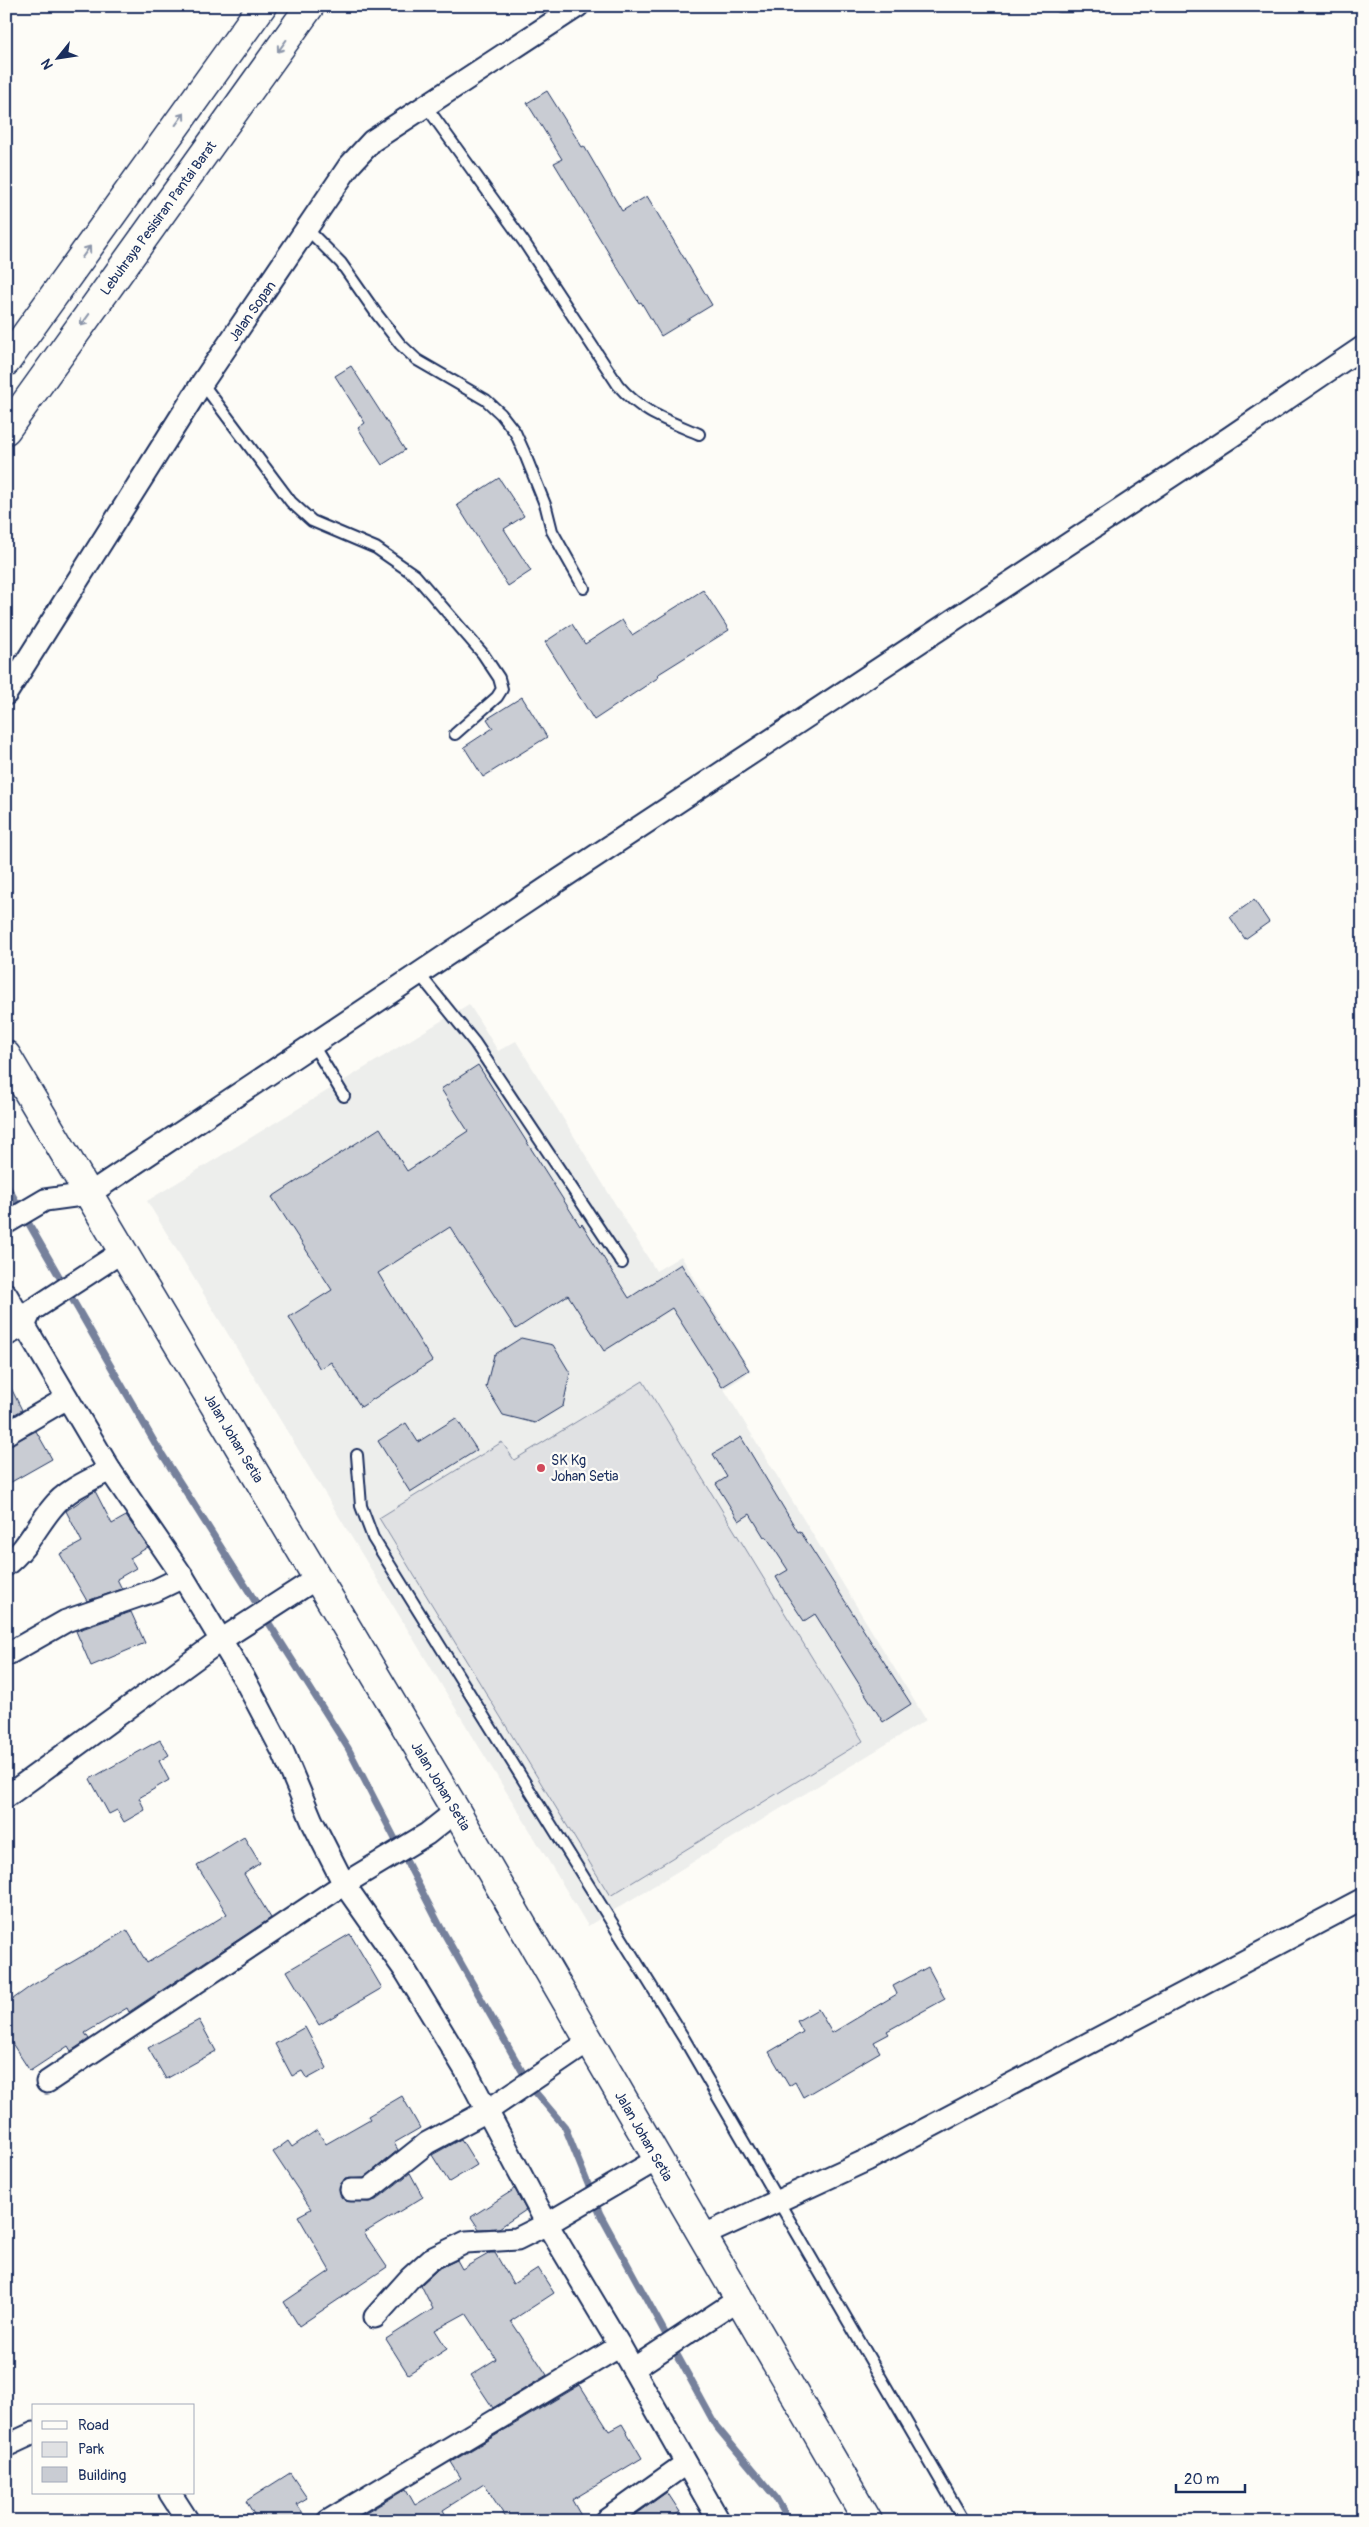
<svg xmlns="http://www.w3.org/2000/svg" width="1369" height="2527" font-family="Pangolin,sans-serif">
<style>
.built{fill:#edeeec}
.green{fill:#e0e1e3;stroke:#7e88a0}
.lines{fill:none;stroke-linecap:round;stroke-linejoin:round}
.stream{stroke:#76819c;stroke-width:7}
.building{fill:#c9ccd3;stroke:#1b2f5e}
.service-casing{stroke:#1b2f5e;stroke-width:14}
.minor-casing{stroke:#1b2f5e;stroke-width:25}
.secondary-casing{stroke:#1b2f5e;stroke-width:31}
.motorway-casing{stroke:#1b2f5e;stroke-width:31}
.service{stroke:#fdfcf7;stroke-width:10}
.minor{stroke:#fdfcf7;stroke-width:21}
.secondary{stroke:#fdfcf7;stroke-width:28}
.motorway{stroke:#fdfcf7;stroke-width:28}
.oneway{stroke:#8c96aa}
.poi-dot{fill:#d1495b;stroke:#fdfcf7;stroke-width:2}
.labels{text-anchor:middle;stroke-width:4.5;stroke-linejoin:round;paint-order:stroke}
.street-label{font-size:14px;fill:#1b2f5e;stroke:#fdfcf7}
.poi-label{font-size:14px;fill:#1b2f5e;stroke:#fdfcf7;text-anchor:start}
</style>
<rect width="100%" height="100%" fill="#fdfcf7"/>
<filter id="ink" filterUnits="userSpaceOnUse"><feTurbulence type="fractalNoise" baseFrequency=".02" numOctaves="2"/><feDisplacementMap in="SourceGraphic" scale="10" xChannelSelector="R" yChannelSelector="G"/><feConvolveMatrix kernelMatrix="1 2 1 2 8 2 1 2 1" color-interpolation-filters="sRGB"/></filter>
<g filter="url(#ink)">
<!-- built -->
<path class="built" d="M469 1004 498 1051 516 1041 656 1271 681 1256 751 1372 724 1389 926 1720 588 1926 147 1201Z"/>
<!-- green -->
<path class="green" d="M643 1381 863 1741 610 1896 379 1518 502 1442 514 1460Z"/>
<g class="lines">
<!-- stream -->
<path class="stream" d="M6 1184 155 1443 348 1748 441 1928 531 2087 565 2127 600 2214 716 2426 776 2498 789 2521"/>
</g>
<!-- building -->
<g class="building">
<path d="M547 91 582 147 584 146 622 211 647 196 712 305 661 336 641 302 639 303 554 163 562 159 527 103Z"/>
<path d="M351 366 405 450 382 465 358 428 365 423 335 376Z"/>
<path d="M499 478 524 516 504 529 531 571 508 586 457 505Z"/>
<path d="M703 590 729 630 657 675 659 677 594 720 545 642 572 624 585 644 622 620 632 635Z"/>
<path d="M522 697 547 737 483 777 464 747 493 728 487 719Z"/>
<path d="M1254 900 1269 922 1245 939 1230 917Z"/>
<path d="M478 1065 580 1226 582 1224 629 1298 681 1264 749 1370 722 1387 672 1308 604 1351 568 1295 516 1329 450 1227 378 1273 432 1361 361 1407 331 1362 320 1369 289 1317 332 1290 272 1197 380 1128 407 1171 468 1131 441 1089Z"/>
<path d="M521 1338 553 1345 570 1373 563 1406 535 1423 503 1415 486 1387 494 1355Z"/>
<path d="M6 1378 22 1410 6 1419Z"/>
<path d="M456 1418 477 1450 410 1492 378 1441 406 1423 418 1442Z"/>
<path d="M36 1431 52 1459 6 1485V1446Z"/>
<path d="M741 1437 798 1532 800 1531 911 1704 883 1722 815 1614 804 1621 786 1594 776 1577 788 1570 766 1536 764 1537 750 1514 739 1521 716 1484 727 1477 713 1454Z"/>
<path d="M95 1491 112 1524 126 1516 148 1547 130 1558 136 1568 117 1579 122 1589 87 1601 60 1554 82 1542 66 1511Z"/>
<path d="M131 1612 145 1643 91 1666 76 1631Z"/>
<path d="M160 1740 169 1755 159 1761 169 1780 139 1798 145 1810 124 1822 117 1810 109 1814 90 1779Z"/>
<path d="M244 1837 260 1863 244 1874 271 1918 129 2012 127 2008 85 2033 89 2039 71 2051 68 2046 30 2071 6 2034V2004L31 1986 127 1930 147 1963 227 1914 197 1866Z"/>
<path d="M350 1934 382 1988 319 2025 287 1971Z"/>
<path d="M928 1967 945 1999 887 2031 889 2034 874 2042 880 2052 803 2097 795 2082 789 2086 769 2052 803 2032 797 2021 818 2009 832 2033 897 1994 893 1986Z"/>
<path d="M199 2020 216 2051 166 2079 148 2048Z"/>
<path d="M305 2027 327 2068 307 2079 302 2071 292 2076 275 2044Z"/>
<path d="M402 2096 420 2128 394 2143 398 2150 364 2178 344 2179 339 2190 345 2201 369 2202 376 2200 410 2173 423 2197 364 2233 387 2267 299 2326 284 2302 330 2271 298 2216 311 2209 273 2152 288 2141 292 2147 317 2130 326 2144 370 2119 368 2116Z"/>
<path d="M461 2139 477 2165 449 2182 432 2155Z"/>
<path d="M515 2189 526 2210 499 2228 479 2229 471 2217Z"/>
<path d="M490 2253H495L513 2284 538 2268 554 2293 511 2321 547 2375 493 2408 471 2375 496 2359 466 2313 435 2330 447 2349 408 2374 386 2339 433 2309 421 2285 438 2269 457 2260 462 2269Z"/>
<path d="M580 2385 609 2431 622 2424 642 2458 572 2500 584 2521H508L484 2484 443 2510 449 2521H353L406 2489 415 2505 461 2478 451 2462Z"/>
<path d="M290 2473 307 2498 297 2504 308 2521H258L246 2501Z"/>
<path d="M667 2492 680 2512 665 2521H627Z"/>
</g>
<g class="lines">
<!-- service casing -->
<g class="service-casing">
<g id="service">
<path d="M1060 6H1073"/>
<path d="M426 106 524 242 618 385C642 413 666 420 699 434"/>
<path d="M308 230 341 263 376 313 400 344 417 360 486 400 501 414 515 432 524 452 546 507 552 531 584 588"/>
<path d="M202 383 291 502 312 521 376 548 415 575 483 654 499 678 502 689 497 697 455 734"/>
<path d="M420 975 475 1043 622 1263"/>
<path d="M313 1045 344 1096"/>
<path d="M357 1455 361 1506 373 1538 683 2037 964 2521"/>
</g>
</g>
<!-- minor casing -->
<g class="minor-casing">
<g id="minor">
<path d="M6 694 202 383 349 166 372 141 578 6"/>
<path d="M6 1223 45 1200 89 1194 553 884 1229 438 1363 347"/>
<path d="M6 1294 110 1470 183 1577 245 1680 283 1752 312 1821 344 1884 406 1972 466 2071 547 2224 620 2346 719 2521"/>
<path d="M6 1335 24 1326 31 1311 123 1251"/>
<path d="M6 1434 67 1398"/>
<path d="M6 1565C26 1550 37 1526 52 1508 66 1490 90 1480 110 1470"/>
<path d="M6 1655 66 1621 156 1590 183 1577"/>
<path d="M6 1797 221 1640 317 1578"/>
<path d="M47 2082 344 1884 427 1834 456 1811"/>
<path d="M351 2190H368L427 2143 487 2111 590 2041"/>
<path d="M702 2236 867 2160 1363 1899"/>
<path d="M375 2317 410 2278 431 2259 466 2242 517 2239 547 2224 658 2159"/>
<path d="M633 2369 739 2299"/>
<path d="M6 2446 34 2433"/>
<path d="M170 2493 188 2521"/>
<path d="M328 2521 620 2346"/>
<path d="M605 2521 685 2464"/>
</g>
</g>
<!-- secondary casing -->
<g class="secondary-casing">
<path id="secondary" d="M6 1055 456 1811 868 2521"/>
</g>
<!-- motorway casing -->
<g class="motorway-casing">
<g id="motorway">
<path d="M6 362 262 6"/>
<path d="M6 430 310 6"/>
</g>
</g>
<!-- service -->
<use href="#service" class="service"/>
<!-- minor -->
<use href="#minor" class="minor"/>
<!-- secondary -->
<use href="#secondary" class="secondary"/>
<!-- motorway -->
<use href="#motorway" class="motorway"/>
</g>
<!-- one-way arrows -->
<defs><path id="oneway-shaft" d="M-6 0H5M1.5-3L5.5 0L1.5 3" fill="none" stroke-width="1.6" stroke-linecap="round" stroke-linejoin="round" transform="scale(1.25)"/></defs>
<g class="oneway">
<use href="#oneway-shaft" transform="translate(282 46) rotate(126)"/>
<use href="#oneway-shaft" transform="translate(180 119) rotate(-54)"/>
<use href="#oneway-shaft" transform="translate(86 252) rotate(-54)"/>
<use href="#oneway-shaft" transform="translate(85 320) rotate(126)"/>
</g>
</g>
<!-- markers -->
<circle class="poi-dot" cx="541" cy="1468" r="5"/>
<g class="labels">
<!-- street labels -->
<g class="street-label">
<text transform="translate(158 218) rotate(-54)" y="5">Lebuhraya Pesisiran Pantai Barat</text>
<text transform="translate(252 311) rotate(-55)" y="5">Jalan Sopan</text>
<text transform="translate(234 1438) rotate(59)" y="5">Jalan Johan Setia</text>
<text transform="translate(441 1786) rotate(59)" y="5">Jalan Johan Setia</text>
<text transform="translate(644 2136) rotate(60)" y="5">Jalan Johan Setia</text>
</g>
<!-- poi labels -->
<g class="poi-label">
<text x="551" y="1465">SK Kg<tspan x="551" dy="16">Johan Setia</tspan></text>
</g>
</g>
<!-- margin -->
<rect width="1369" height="2527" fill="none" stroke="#fdfcf7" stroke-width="25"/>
<rect x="12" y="12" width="1344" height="2502" fill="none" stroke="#1b2f5e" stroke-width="2" filter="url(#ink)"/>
<!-- legend -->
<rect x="32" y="2404" width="162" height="90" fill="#fdfcf7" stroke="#a3aaba"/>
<rect x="42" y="2421" width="25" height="8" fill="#fdfcf7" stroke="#a3aaba"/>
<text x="78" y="2430" font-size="15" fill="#1b2f5e">Road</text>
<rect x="42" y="2442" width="25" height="15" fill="#e0e1e3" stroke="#a3aaba"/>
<text x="78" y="2454" font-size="15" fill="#1b2f5e">Park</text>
<rect x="42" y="2467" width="25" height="15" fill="#c9ccd3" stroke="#a3aaba"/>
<text x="78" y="2480" font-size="15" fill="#1b2f5e">Building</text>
<!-- north arrow -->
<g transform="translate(58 58) rotate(240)" stroke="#fdfcf7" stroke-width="4" paint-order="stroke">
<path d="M0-4L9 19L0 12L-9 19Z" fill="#1b2f5e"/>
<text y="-8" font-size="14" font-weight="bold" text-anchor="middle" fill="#1b2f5e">N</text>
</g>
<!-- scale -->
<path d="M1176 2484v8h69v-8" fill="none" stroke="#1b2f5e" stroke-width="2.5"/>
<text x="1184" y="2484" font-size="15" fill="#1b2f5e" stroke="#fdfcf7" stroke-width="4" paint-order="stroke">20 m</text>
</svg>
